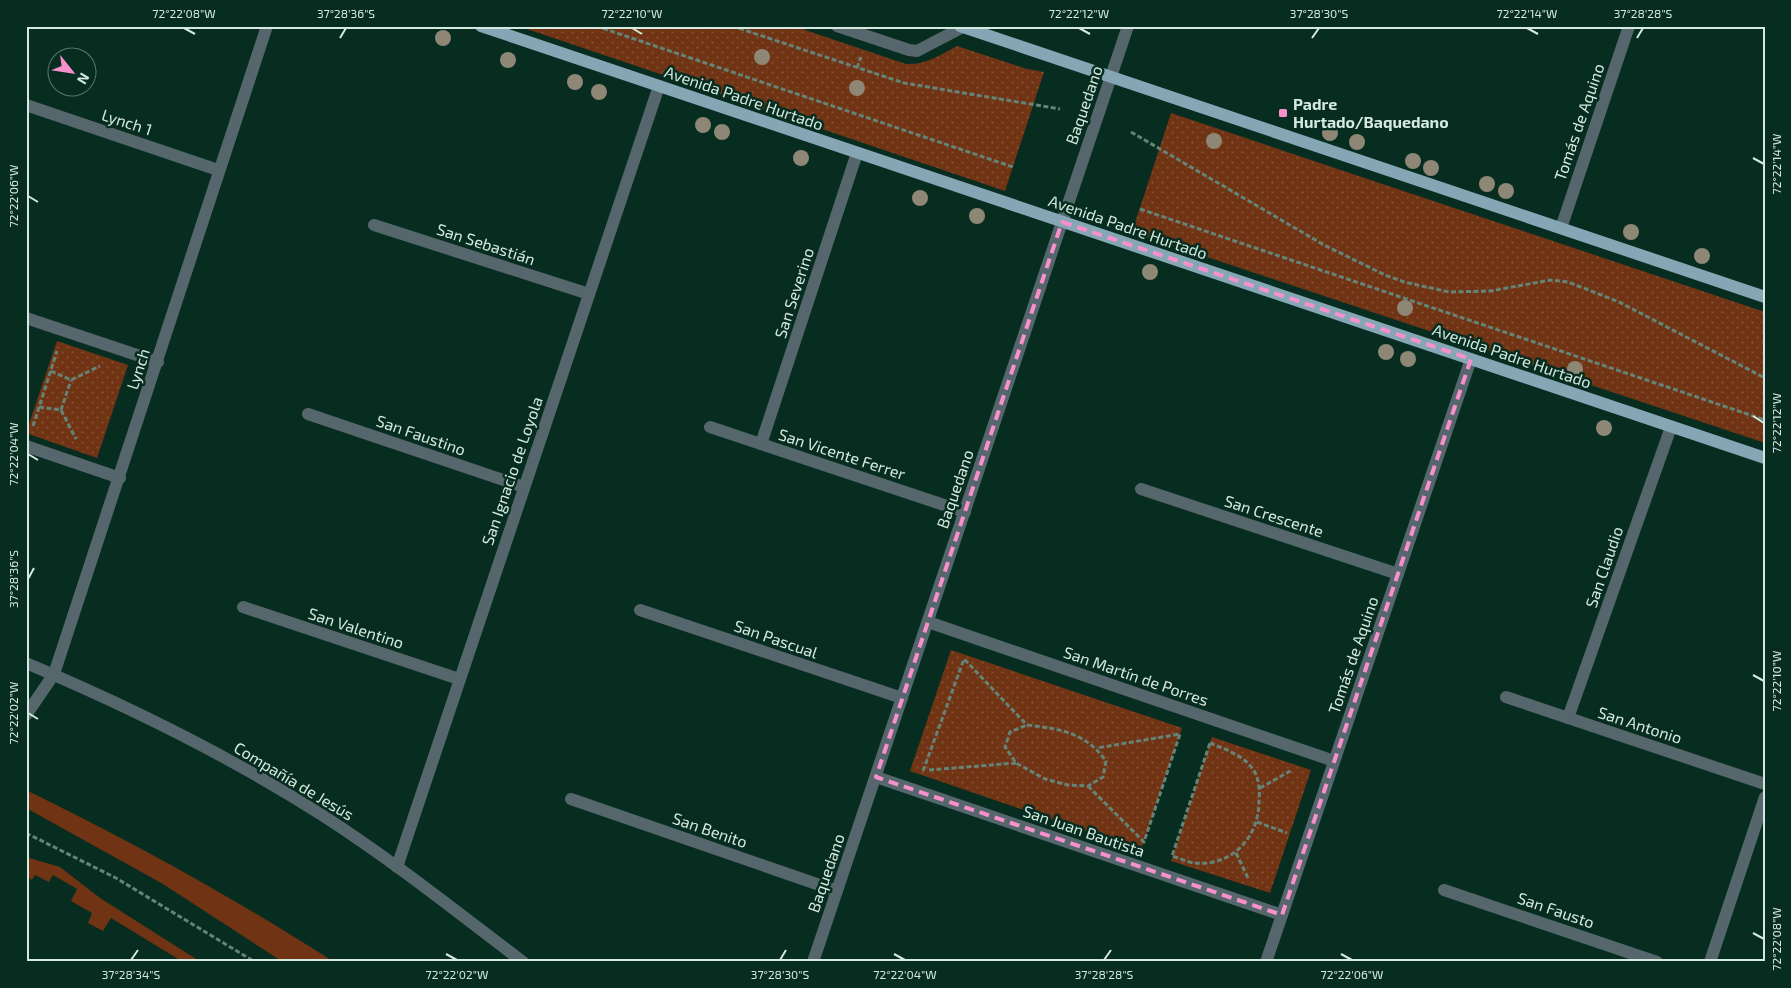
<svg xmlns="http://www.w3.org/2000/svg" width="1791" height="988" font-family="'Exo 2',sans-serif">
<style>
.grass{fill:#703313}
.park{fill:url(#park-dots)}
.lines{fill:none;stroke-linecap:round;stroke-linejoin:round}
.path{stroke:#658478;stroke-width:3;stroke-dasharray:5 2.5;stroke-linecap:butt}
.service{stroke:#56666d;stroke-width:12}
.minor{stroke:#56666d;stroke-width:12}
.tertiary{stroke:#56666d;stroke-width:12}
.primary{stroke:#85a7b5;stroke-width:12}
.tree{fill:#8e8776}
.marked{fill:none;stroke:#f890cc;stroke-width:4;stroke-dasharray:10 6;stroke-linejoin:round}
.ticks{fill:none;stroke:#d5e9e0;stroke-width:2}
.poi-dot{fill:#f890cc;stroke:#062d20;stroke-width:2}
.labels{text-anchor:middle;stroke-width:5;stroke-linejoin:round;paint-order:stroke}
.street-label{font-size:16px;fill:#d5e9e0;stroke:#062d20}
.poi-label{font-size:16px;font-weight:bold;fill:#d5e9e0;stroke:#062d20;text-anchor:start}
.neatline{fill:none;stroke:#d5e9e0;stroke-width:2}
.ticks-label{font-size:12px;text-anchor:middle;fill:#d5e9e0}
</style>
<defs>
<pattern id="park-dots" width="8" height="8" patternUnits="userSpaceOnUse" patternTransform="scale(1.25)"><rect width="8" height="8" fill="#703313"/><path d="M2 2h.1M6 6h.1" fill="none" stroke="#845135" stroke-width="1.8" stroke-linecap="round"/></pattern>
</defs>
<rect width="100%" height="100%" fill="#062d20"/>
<!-- grass -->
<g class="grass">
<path d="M26 790C132 842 235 898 334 962H283L163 884 26 808Z"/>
<path d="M26 857 60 867 100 898 201 962H183L111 918 103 931 88 923 92 913 71 901 77 889 53 875 49 882 35 875 32 880 26 876Z"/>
</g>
<!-- park -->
<g class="park">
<path d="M518 26H800L805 30 906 64C926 65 940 55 957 46L1027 69 1044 72 1005 191Z"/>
<path d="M1171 113 1765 312V443L1132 232Z"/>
<path d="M57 341 128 365 97 458 26 433Z"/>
<path d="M951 650 1182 728 1141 850 910 771Z"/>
<path d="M1212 737 1311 770 1270 893 1171 861Z"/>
</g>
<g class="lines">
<!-- path -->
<g class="path">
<path d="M596 26 1013 167"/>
<path d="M732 26 904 83 1060 109"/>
<path d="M857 68 861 57"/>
<path d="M1131 132 1324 245 1385 275 1404 282 1449 292 1490 291 1551 280 1568 282 1619 302 1765 378"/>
<path d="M1140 209 1765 420"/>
<path d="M51 371 71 380 100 366"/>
<path d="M39 407 61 410 76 439"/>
<path d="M61 410 71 380"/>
<path d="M33 426 57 351"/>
<path d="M1027 725C1060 729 1085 732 1106 761L1103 777 1088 786 1068 785 1045 779 1016 763 1005 747 1010 732Z"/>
<path d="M1210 743C1224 749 1243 755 1252 768 1259 776 1260 791 1259 801 1259 837 1232 867 1194 863 1187 862 1179 858 1172 856Z"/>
<path d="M929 770 1016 763"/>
<path d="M923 771 964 659 1027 725"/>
<path d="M1088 786 1144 842 1180 734 1097 748"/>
<path d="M1260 788 1292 770"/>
<path d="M1257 822 1287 833"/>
<path d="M26 833 116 878 255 962"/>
<path d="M1236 853 1249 880"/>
</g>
<!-- service -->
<path class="service" d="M837 26 909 50 917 51 963 27"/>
<!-- minor -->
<g class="minor">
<path d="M26 105 218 170"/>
<path d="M374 225 589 294"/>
<path d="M1561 228 1629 26"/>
<path d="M26 318 158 362"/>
<path d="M308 414 524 487"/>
<path d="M710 427 965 512"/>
<path d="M761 444 857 153"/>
<path d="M26 446 120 478"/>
<path d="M1141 489 1398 574"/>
<path d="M243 607 459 679"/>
<path d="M640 610 902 698"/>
<path d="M928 622 1334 761"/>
<path d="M26 663C128 706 228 755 322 815 392 860 457 912 523 962"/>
<path d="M1506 697 1765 784"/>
<path d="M26 715 54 674 267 26"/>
<path d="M1568 718 1671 427"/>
<path d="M876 777 1282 915"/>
<path d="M571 799 837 891"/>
<path d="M397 867 659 86"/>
<path d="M1444 890 1657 962"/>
<path d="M813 962 1062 222"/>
<path d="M1266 962 1471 359"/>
<path d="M1710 962 1765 797"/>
</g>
<!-- tertiary -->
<path class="tertiary" d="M1062 222 1128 26"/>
<!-- primary -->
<g class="primary">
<path d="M481 26 1765 458"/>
<path d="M960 26 1765 297"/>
</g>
</g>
<!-- trees -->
<g class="tree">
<circle cx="443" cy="38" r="8"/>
<circle cx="762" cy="57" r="8"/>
<circle cx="508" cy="60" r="8"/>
<circle cx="575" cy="82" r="8"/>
<circle cx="857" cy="88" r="8"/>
<circle cx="599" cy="92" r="8"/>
<circle cx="703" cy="125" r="8"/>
<circle cx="722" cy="132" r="8"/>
<circle cx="1330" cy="133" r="8"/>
<circle cx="1214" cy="141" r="8"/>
<circle cx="1357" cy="142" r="8"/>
<circle cx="801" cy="158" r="8"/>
<circle cx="1413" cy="161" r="8"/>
<circle cx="1431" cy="168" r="8"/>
<circle cx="1487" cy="184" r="8"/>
<circle cx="1506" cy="191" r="8"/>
<circle cx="920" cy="198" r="8"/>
<circle cx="977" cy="216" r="8"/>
<circle cx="1631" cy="232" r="8"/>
<circle cx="1702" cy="256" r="8"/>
<circle cx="1150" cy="272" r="8"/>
<circle cx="1405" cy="308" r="8"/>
<circle cx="1386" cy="352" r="8"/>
<circle cx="1408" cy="359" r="8"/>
<circle cx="1575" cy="369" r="8"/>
<circle cx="1604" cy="428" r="8"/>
</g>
<!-- marked area -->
<path class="marked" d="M1062 222 1471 359 1282 915 876 777Z"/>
<!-- ticks -->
<path class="ticks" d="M184 28 195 34M632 28 642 34M1079 28 1090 34M1527 28 1538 34M340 38 346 28M1312 38 1319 28M1637 38 1643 28M1753 158 1764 164M28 196 38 202M1753 416 1764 423M28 454 38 460M28 579 34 568M1753 675 1764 681M28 713 38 719M1753 933 1764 939M446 954 457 960M894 954 905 960M1341 954 1352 960M131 960 138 950M780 960 786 950M1104 960 1111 950"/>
<!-- markers -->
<rect class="poi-dot" x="1278" y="108" width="10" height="10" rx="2.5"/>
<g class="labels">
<!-- street labels -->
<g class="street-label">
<text transform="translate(744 98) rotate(19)" y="6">Avenida Padre Hurtado</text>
<text transform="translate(1084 105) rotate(-71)" y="6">Baquedano</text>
<text transform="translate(127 122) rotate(18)" y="6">Lynch 1</text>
<text transform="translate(1579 122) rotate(-71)" y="6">Tomás de Aquino</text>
<text transform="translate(1128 227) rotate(19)" y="6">Avenida Padre Hurtado</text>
<text transform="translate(486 244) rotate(18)" y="6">San Sebastián</text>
<text transform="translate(794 293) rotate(-72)" y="6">San Severino</text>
<text transform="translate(1512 356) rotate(19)" y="6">Avenida Padre Hurtado</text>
<text transform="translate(138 369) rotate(-72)" y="6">Lynch</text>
<text transform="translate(421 435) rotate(19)" y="6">San Faustino</text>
<text transform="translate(842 454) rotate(18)" y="6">San Vicente Ferrer</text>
<text transform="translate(512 471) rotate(-71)" y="6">San Ignacio de Loyola</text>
<text transform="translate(955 489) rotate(-71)" y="6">Baquedano</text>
<text transform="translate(1274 516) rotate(18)" y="6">San Crescente</text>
<text transform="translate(1604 567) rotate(-71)" y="6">San Claudio</text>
<text transform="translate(356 628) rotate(18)" y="6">San Valentino</text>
<text transform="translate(776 639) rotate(19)" y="6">San Pascual</text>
<text transform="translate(1353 655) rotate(-71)" y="6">Tomás de Aquino</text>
<text transform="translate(1136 676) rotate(19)" y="6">San Martín de Porres</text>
<text transform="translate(1640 725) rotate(18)" y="6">San Antonio</text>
<text transform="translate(294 781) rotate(31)" y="6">Compañía de Jesús</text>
<text transform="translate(710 830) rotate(19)" y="6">San Benito</text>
<text transform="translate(1084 831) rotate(19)" y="6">San Juan Bautista</text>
<text transform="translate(826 873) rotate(-71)" y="6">Baquedano</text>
<text transform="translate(1556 910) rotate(19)" y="6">San Fausto</text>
</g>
<!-- poi labels -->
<g class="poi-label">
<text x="1293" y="110">Padre<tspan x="1293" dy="18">Hurtado/Baquedano</tspan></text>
</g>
</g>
<!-- border -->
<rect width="1791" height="988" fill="none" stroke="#062d20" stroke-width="55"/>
<!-- north arrow -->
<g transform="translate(72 72) rotate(120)"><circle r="24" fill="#062d20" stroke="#59786d"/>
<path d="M0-4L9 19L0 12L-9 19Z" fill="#f890cc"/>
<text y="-8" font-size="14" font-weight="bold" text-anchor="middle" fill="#d5e9e0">N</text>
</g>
<rect x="28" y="28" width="1736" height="932" class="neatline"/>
<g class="ticks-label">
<text x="184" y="18">72°22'08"W</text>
<text x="346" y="18">37°28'36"S</text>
<text x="632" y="18">72°22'10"W</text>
<text x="1079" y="18">72°22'12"W</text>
<text x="1319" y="18">37°28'30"S</text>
<text x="1527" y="18">72°22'14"W</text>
<text x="1643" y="18">37°28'28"S</text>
<text transform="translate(1777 164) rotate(-90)" y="4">72°22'14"W</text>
<text transform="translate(14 196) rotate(-90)" y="4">72°22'06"W</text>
<text transform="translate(1777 423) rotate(-90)" y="4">72°22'12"W</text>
<text transform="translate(14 454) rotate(-90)" y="4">72°22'04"W</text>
<text transform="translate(14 579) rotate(-90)" y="4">37°28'36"S</text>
<text transform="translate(1777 681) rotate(-90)" y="4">72°22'10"W</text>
<text transform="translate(14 713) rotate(-90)" y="4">72°22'02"W</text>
<text transform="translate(1777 939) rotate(-90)" y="4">72°22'08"W</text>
<text x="131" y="979">37°28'34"S</text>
<text x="457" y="979">72°22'02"W</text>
<text x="780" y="979">37°28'30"S</text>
<text x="905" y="979">72°22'04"W</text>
<text x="1104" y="979">37°28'28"S</text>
<text x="1352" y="979">72°22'06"W</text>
</g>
</svg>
